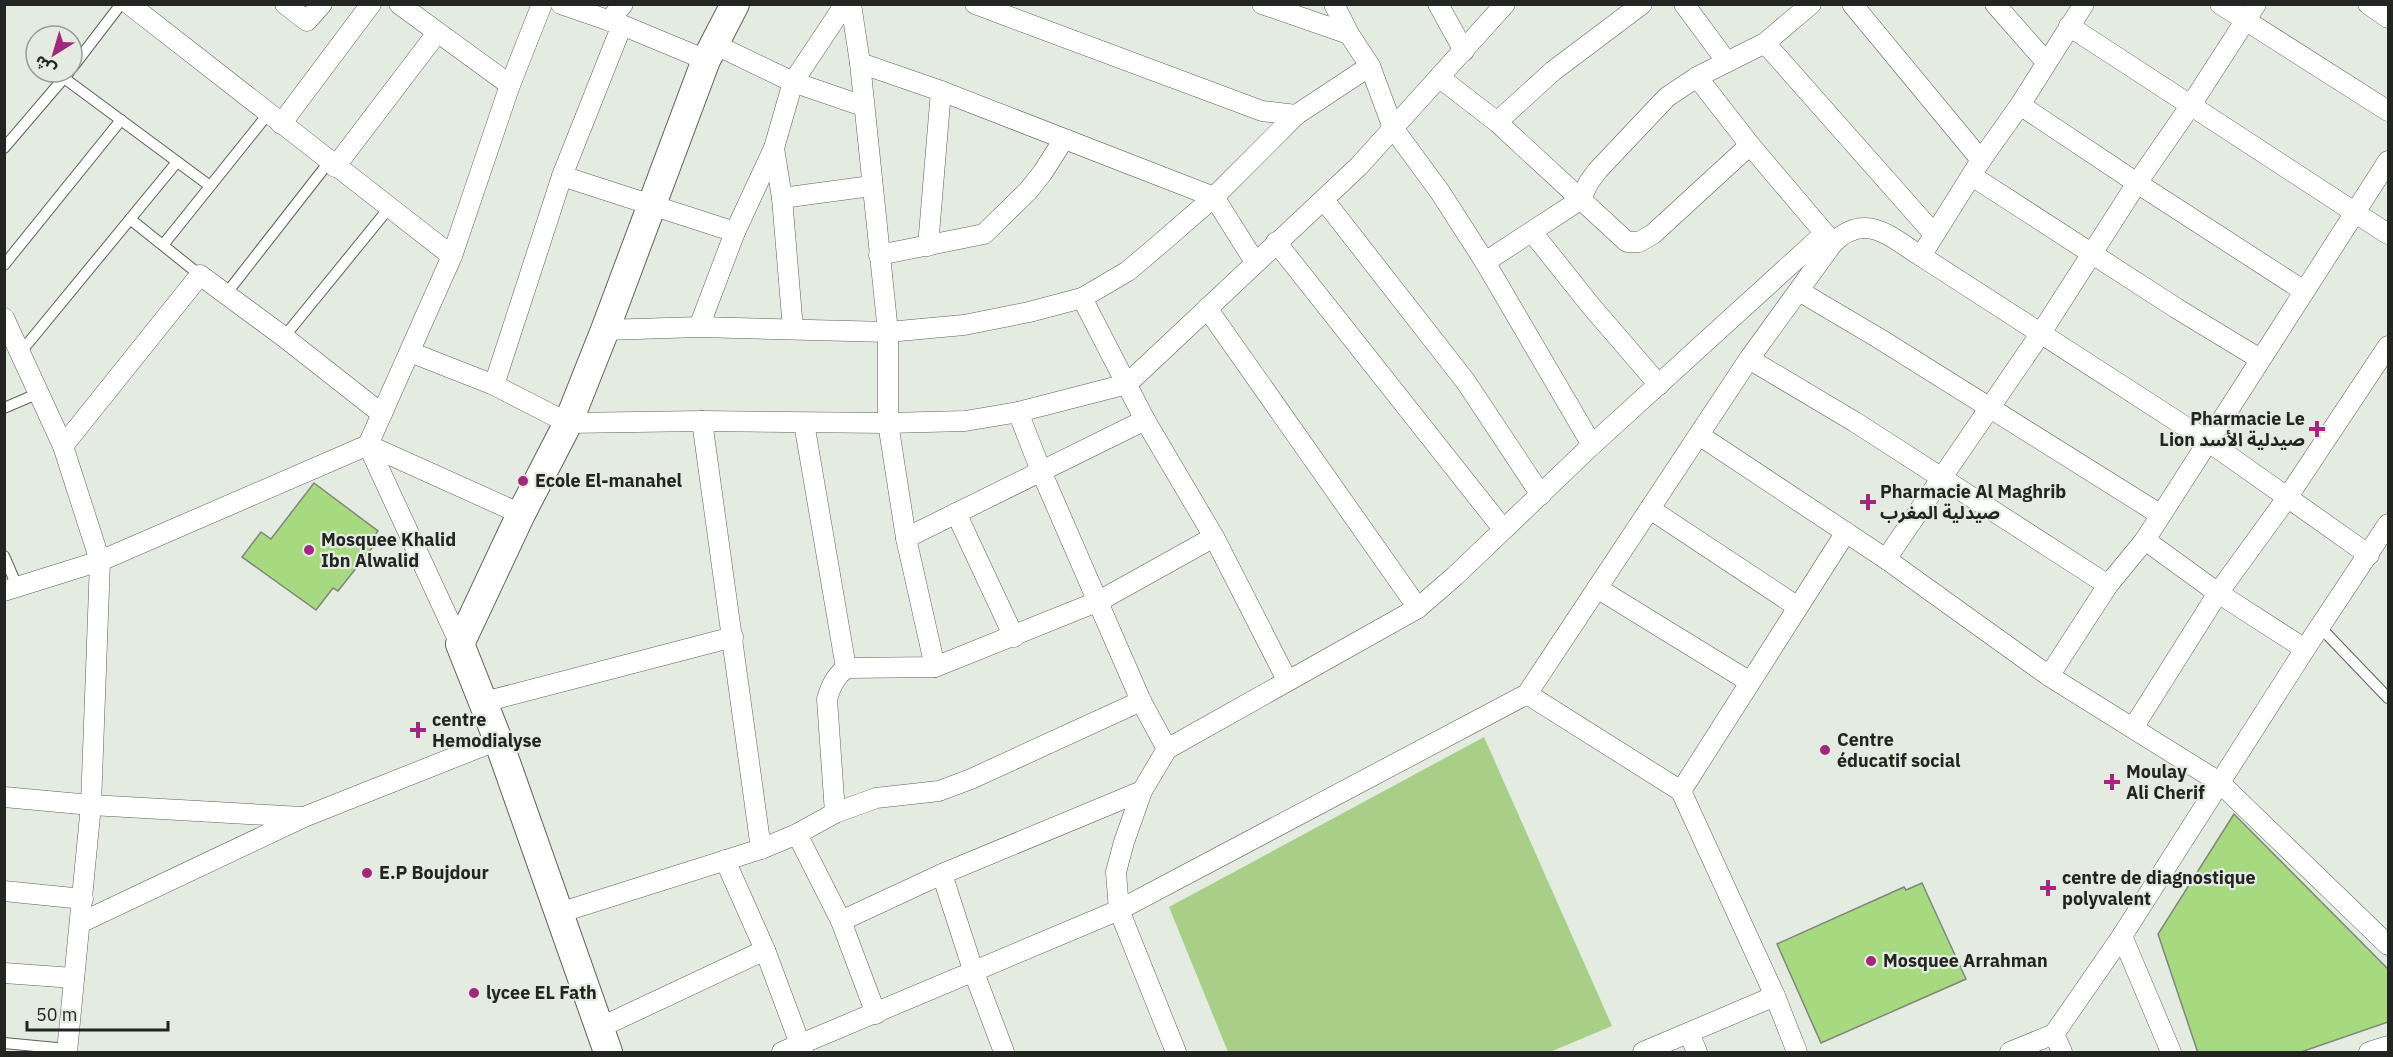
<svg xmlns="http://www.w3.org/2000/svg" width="2393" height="1057" font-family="'IBM Plex Sans','Noto Sans Arabic',sans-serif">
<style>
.green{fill:#a7cf88}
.building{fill:#a7d980;stroke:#80867c;stroke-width:1.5}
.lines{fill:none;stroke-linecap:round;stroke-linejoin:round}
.lane-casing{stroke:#5c6159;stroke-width:12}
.street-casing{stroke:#5c6159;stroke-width:21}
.secondary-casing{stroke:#5c6159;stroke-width:30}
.lane{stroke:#fff;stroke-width:10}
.street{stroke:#fff;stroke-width:20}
.secondary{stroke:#fff;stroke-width:28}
.poi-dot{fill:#a2287e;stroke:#e4ebe0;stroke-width:2}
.labels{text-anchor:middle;stroke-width:4.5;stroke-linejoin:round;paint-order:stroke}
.poi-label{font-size:18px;font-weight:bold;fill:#232522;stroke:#e4ebe0;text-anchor:start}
</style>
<rect width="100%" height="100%" fill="#e4ebe0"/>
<!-- green -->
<path class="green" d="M1484 737 1612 1026 1550 1052H1228L1169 907Z"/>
<!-- building -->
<g class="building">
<path d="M314 483 378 531 372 539 376 543 338 591 333 588 316 610 242 557 261 532 271 539Z"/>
<path d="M2234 814 2388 969V1022L2298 1053H2198L2158 934Z"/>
<path d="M1922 883 1966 979 1821 1043 1777 944 1904 887 1906 890Z"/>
</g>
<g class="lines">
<!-- lane casing -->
<g class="lane-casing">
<g id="lane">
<path d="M72 68 121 4"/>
<path d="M64 78 210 186"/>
<path d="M4 148 69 72"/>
<path d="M130 219 200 275"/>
<path d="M163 245 268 114"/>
<path d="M4 265 121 120"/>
<path d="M226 294 329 162"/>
<path d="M284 337 389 208"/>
<path d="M20 353 177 162"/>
<path d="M4 408 39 393"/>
<path d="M4 556 17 586"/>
<path d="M2320 627 2388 698"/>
<path d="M4 1043 67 1049"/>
</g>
</g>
<!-- street casing -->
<g class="street-casing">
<g id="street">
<path d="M129 4 452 256"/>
<path d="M285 4 307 21 322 4"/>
<path d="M399 4 510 85"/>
<path d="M561 4 622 25 706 60"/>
<path d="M975 4 1262 111 1296 115 1370 66"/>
<path d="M1262 4 1349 34"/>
<path d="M1334 4 1349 34 1370 66 1393 128 1440 192 1485 262 1592 445"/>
<path d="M1438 4 1464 51"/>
<path d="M1684 4 1727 62"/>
<path d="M1852 4 1981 160"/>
<path d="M1995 4 2046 62"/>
<path d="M2220 4 2388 111"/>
<path d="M2368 4 2388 18"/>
<path d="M609 21 623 4"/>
<path d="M2069 26 2388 234"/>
<path d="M1765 43 1934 234"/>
<path d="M714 44 793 82 863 106"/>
<path d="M860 63 941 91 1214 197 1255 262"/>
<path d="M1697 77 1750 145 1833 243"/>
<path d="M1440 78 1497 122 1627 242H1639L1653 234 1750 145"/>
<path d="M2020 105 2137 183 2304 291"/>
<path d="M1497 122 1553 71 1642 4"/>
<path d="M281 124 371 4"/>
<path d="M774 148 782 198 793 329"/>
<path d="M335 167 437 33"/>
<path d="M562 176 735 232"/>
<path d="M1972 176 2176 308 2260 359"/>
<path d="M782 198 871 186"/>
<path d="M1324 200 1466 382 1541 495"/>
<path d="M1532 232 1591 306 1659 385"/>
<path d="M1276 242 1503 529"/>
<path d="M928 246 941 91"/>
<path d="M879 255 984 234 1028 191 1043 172 1064 139"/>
<path d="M1921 256 2209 442 2369 555"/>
<path d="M1485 262 1580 200 1589 182 1598 170 1667 97 1697 77 1765 43 1811 4"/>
<path d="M1799 291 1880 339 2161 515"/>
<path d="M1082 298 1145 420 1214 537 1287 680"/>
<path d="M1207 308 1418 608"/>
<path d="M4 318 63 446 100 561 91 805 67 1052"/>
<path d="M699 327 735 232 774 148 793 82 845 4"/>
<path d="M605 330 699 327 888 332 964 325 1029 312 1082 298 1128 271 1161 243 1214 197 1296 115"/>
<path d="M410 352 494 385 568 423 702 421 888 423V332L860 63 851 4"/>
<path d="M1749 359 1855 422 2108 585"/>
<path d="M494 385 562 176 622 25"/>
<path d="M1018 412 1041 471 1141 701 1167 749"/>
<path d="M702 421 761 849"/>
<path d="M804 423 846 668"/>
<path d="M1699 435 1886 559 2049 676 2219 782 2388 945"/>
<path d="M63 446 200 275 284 337 382 414"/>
<path d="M1650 509 1798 607"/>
<path d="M956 513 1014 637"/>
<path d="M906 538 1145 420"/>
<path d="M2145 540 2218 593 2305 649"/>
<path d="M1886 559 2041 333 2137 183 2191 105 2256 4"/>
<path d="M1597 588 1750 682"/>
<path d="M4 591 100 561 368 445 521 514"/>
<path d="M460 644 368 445 452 256 510 85 542 4"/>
<path d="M935 667 906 538 888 423 965 421 1018 412 1127 384 1359 166 1505 4"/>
<path d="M2049 676 2108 585 2145 540 2388 161"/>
<path d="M1527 694 1681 791 1775 996 1797 1052"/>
<path d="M484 702 733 637"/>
<path d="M2133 728 2218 593 2287 498 2388 346"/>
<path d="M1681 791 1846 532"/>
<path d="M4 797 91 805 302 817"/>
<path d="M835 813 827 699C831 686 835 677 846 668L935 667 1099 601 1214 537"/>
<path d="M797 834 841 921 876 1014"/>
<path d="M725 860 765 950 803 1052"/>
<path d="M942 874 973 970 1004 1052"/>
<path d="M4 891 83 899"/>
<path d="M559 913 761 849 797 834 835 813 876 798 939 791 971 779 1141 701"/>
<path d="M841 921 942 874 1142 791"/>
<path d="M80 923 304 817 498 740"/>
<path d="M2122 936 2171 1052"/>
<path d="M4 973 74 978"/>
<path d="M599 1028 765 950"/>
<path d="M1689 1033 1697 1052"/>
<path d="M2054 1034 2062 1052"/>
<path d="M782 1052 1119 910 1527 694 1749 359 1833 243C1866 211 1890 237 1921 256L1981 160 2020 105 2084 4"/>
<path d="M1176 1052 1119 910 1116 872 1124 842 1142 791 1167 749 1418 608 1455 576 1592 445 1824 234"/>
<path d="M1643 1052 1775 996"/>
<path d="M2010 1052 2054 1034 2122 936 2305 649 2388 524"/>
<path d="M2369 1052 2388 1046"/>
</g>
</g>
<!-- secondary casing -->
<g class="secondary-casing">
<path id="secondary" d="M608 1052 498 740 460 644 521 514 568 423 605 330 706 60 735 4"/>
</g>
<!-- lane -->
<use href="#lane" class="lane"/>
<!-- street -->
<use href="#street" class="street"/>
<!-- secondary -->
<use href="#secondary" class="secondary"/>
</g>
<!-- markers -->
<g class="poi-dot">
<path d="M2314 420h6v6h6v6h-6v6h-6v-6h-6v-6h6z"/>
<circle cx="523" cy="481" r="6"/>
<path d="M1865 493h6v6h6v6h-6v6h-6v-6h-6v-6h6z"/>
<circle cx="309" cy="550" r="6"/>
<path d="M415 721h6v6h6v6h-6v6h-6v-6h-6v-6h6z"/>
<circle cx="1825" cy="750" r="6"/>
<path d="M2109 773h6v6h6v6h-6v6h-6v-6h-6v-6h6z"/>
<circle cx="367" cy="873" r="6"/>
<path d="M2045 879h6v6h6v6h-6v6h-6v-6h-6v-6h6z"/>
<circle cx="1871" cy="961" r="6"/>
<circle cx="474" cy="993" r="6"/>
</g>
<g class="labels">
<!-- poi labels -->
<g class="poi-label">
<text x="2305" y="425" text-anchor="end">Pharmacie Le<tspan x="2305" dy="21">Lion صيدلية الأسد</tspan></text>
<text x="535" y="487">Ecole El-manahel</text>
<text x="1880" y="498">Pharmacie Al Maghrib<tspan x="1880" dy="21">صيدلية المغرب</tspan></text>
<text x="321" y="546">Mosquee Khalid<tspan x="321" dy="21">Ibn Alwalid</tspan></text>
<text x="432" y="726">centre<tspan x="432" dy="21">Hemodialyse</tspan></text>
<text x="1837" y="746">Centre<tspan x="1837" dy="21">éducatif social</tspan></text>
<text x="2126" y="778">Moulay<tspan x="2126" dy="21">Ali Cherif</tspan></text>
<text x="379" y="879">E.P Boujdour</text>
<text x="2062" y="884">centre de diagnostique<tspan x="2062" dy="21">polyvalent</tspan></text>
<text x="1883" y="967">Mosquee Arrahman</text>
<text x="486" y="999">lycee EL Fath</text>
</g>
</g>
<!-- border -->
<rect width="2393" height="1057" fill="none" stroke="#232522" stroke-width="12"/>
<!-- north arrow -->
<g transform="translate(54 54) rotate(217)"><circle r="28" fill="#e4ebe0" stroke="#979c94" stroke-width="1.5"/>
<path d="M0-4.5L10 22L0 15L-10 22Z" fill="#a2287e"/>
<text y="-9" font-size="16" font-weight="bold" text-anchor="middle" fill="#232522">ش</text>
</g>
<!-- scale -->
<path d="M27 1021v9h141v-9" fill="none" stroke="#232522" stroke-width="3"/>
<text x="36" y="1021" font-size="18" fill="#232522" stroke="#e4ebe0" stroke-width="4.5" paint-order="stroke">50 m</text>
</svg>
